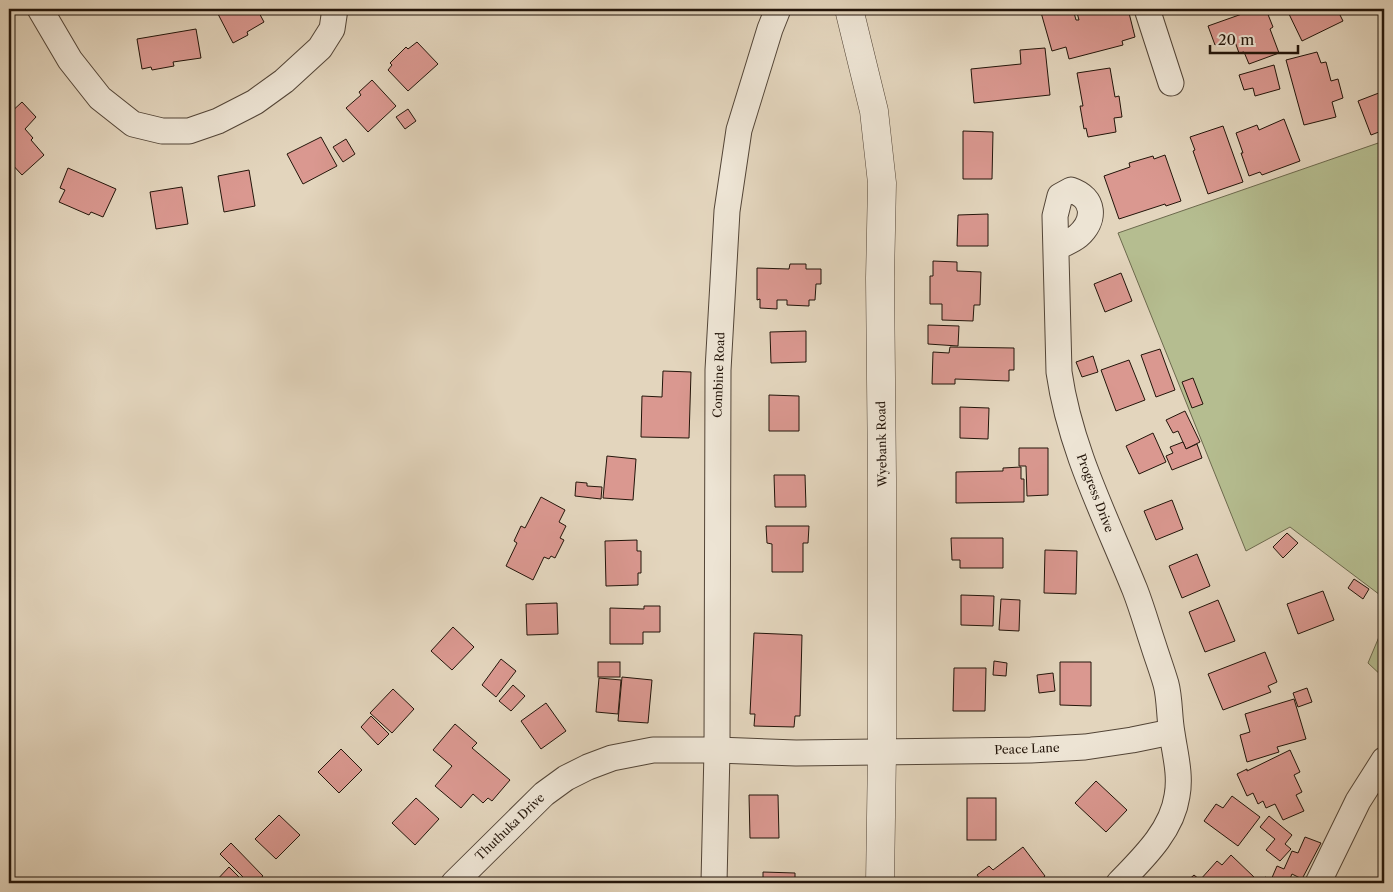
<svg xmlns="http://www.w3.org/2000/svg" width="1393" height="892" font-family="'Libre Caslon Text',serif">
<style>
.green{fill:#b5bd90;stroke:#6c694d}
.building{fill:#da9890;stroke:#23150a}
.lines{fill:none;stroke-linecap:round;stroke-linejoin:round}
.minor-casing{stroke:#534537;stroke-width:27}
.tertiary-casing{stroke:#534537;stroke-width:29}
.minor{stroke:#ede4d4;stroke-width:25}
.tertiary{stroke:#ede4d4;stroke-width:28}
.labels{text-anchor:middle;stroke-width:4;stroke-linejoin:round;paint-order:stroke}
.street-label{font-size:12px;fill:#23150a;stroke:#ede4d4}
</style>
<rect width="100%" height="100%" fill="#e3d5bd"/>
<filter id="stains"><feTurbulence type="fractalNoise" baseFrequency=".004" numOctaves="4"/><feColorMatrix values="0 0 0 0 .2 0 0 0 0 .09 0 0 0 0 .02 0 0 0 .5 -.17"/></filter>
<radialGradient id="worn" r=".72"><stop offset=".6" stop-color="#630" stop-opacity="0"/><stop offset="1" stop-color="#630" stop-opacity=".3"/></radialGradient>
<!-- green -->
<g class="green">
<path d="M1384 141V598L1290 527 1246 551 1118 233Z"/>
<path d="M1384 625V678L1368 663Z"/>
</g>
<!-- building -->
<g class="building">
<path d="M227 9H257L264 22 247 32 248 35 233 43 218 14Z"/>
<path d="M1040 9H1073L1076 20H1079L1076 9H1128L1135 37 1122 41 1123 45 1069 59 1066 47 1052 51Z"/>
<path d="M1256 9H1263L1265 13 1267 12 1273 27 1270 29 1279 53 1249 64 1244 52 1239 53 1234 39 1215 45 1208 26Z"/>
<path d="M1295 9H1345V10L1339 13 1343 21 1302 41 1288 12Z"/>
<path d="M196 29 201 58 173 62 174 66 152 70 151 67 142 69 137 39Z"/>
<path d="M417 42 438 64 408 91 388 70 392 65 390 63 406 47 408 49Z"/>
<path d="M1045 48 1050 95 974 103 971 69 1021 64 1020 50Z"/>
<path d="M1317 52 1321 63 1326 62 1331 81 1338 79 1343 98 1332 102 1336 117 1304 125 1286 60Z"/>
<path d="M1274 65 1280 89 1255 96 1253 88 1244 90 1239 75Z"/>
<path d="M1110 68 1115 97 1119 96 1122 117 1114 118 1116 132 1088 137 1086 128 1084 129 1080 106H1083L1077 73Z"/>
<path d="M372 80 396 106 368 132 346 108 361 95 359 92Z"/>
<path d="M1384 91V130L1371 135 1358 101Z"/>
<path d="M22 102 36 117 25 129 33 138 31 140 44 155 22 175 9 161V114Z"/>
<path d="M408 109 416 121 405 129 396 117Z"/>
<path d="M1284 119 1300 161 1262 175 1260 172 1249 176 1241 153H1243L1236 133 1257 125 1259 130Z"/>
<path d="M1223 126 1243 182 1208 194 1193 151 1195 150 1190 137Z"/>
<path d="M963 131 993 132 992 179H963Z"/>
<path d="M321 137 337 166 303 184 287 154Z"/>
<path d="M346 139 355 154 343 162 333 147Z"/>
<path d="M1165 155 1181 201 1166 206 1165 204 1119 219 1104 176 1130 167 1129 163 1153 156 1154 159Z"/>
<path d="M68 168 116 189 103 217 91 212 89 215 59 202 65 190 60 188Z"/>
<path d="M249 170 255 206 224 212 218 176Z"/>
<path d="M182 187 188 224 156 229 150 192Z"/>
<path d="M988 214V246H957L958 215Z"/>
<path d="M933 261 957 262V271L981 272 980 305H974L973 321 942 320V304H930V276H933Z"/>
<path d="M790 264H806V269H821V284H816L815 300H809V306L787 305V300H777V309L760 308V299L757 300V268L789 269Z"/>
<path d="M1121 273 1132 301 1105 312 1094 284Z"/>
<path d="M928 325 959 326 958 346 928 344Z"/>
<path d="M806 331V362L771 363 770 332Z"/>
<path d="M950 347 1014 348V370H1009V381L955 379V384H932L933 352 949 353Z"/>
<path d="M1160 349 1175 390 1156 397 1141 355Z"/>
<path d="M1093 356 1098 372 1082 377 1076 362Z"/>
<path d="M1129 360 1145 400 1116 411 1101 370Z"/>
<path d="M663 371 691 372 689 438 641 437 642 396 662 397Z"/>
<path d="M1193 378 1203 404 1192 408 1182 382Z"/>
<path d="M769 395 799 396V431H769Z"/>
<path d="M960 407 989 408 988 439 960 438Z"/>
<path d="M1185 411 1200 442 1186 449 1178 431 1173 433 1166 420Z"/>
<path d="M1153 433 1166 462 1139 474 1126 446Z"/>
<path d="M1183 442 1186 449 1197 444 1202 458 1172 470 1166 456 1173 453 1170 447Z"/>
<path d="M1019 448H1048V495L1027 496 1026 466H1019Z"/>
<path d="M607 456 636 459 633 500 603 498Z"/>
<path d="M1021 467V479H1024V502L956 503V472L1003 471V468Z"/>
<path d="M774 475H805L806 507H775Z"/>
<path d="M576 482 587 483V486L602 487 601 499 575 496Z"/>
<path d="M541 497 565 510 559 522 566 526 560 538 564 540 555 558 551 556 549 559 544 557 533 580 506 566 517 543 514 541 521 526 525 528Z"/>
<path d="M1172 500 1183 529 1156 540 1144 511Z"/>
<path d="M766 526H809L808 543H803V572H772V544L767 543Z"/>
<path d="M1287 533 1298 543 1283 558 1273 547Z"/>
<path d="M951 538H1003V568H960V560H952Z"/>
<path d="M637 540V551H641V573H638V585L606 586 605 541Z"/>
<path d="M1045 550 1077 551 1076 594 1044 593Z"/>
<path d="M1197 554 1210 586 1182 598 1169 566Z"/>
<path d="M1354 579 1369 589 1363 599 1348 588Z"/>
<path d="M1323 591 1334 620 1298 634 1287 604Z"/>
<path d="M961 595 994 596 993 626 961 625Z"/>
<path d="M1001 599 1020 600 1019 631 999 630Z"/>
<path d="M1218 600 1235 641 1205 652 1189 612Z"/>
<path d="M557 603 558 634 527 635 526 604Z"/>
<path d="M644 606H660V632H643V644H610V608L644 609Z"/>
<path d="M453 627 474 647 452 670 431 651Z"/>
<path d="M754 633 802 635 800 716H795L794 727 754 726 755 714H750Z"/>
<path d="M1265 652 1277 682 1268 686 1271 692 1223 710 1208 674Z"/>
<path d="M501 659 516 671 496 697 482 685Z"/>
<path d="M994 661 1007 663 1006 676 993 675Z"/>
<rect x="598" y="662" width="22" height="15"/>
<path d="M1060 662H1091V706L1060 705Z"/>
<path d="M954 668H986L985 711H953Z"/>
<path d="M1053 673 1055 691 1039 693 1037 675Z"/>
<path d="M622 677 652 680 648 723 618 721Z"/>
<path d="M599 678 621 680 618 714 596 712Z"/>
<path d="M513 685 525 696 511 711 499 701Z"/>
<path d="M1307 688 1312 702 1298 707 1293 693Z"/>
<path d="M393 689 414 709 392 733 370 713Z"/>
<path d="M1294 699 1306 739 1277 747 1279 752 1247 762 1240 735 1250 732 1245 714Z"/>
<path d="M546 703 566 731 541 749 521 721Z"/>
<path d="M371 716 389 734 378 745 361 727Z"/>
<path d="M455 724 477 743 472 748 510 780 492 801 488 798 483 803 473 794 461 808 435 786 452 766 433 750Z"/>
<path d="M341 749 362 770 339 793 318 772Z"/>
<path d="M1290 750 1300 772 1294 775 1302 792 1296 795 1304 811 1283 820 1275 804 1266 808 1263 801 1258 804 1253 793 1247 796 1237 774 1247 769V771Z"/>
<path d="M1096 781 1127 810 1106 832 1075 803Z"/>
<path d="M749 795H778L779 838H750Z"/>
<path d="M1232 796 1260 817 1238 846 1204 821 1216 804 1223 808Z"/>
<path d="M416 798 439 819 415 845 392 823Z"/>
<rect x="967" y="798" width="29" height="42"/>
<path d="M279 815 300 835 276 859 255 839Z"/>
<path d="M1269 816 1292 835 1285 844 1291 849 1280 861 1266 850 1275 839 1260 827Z"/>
<path d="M1305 837 1321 843 1302 879 1292 874 1288 883H1262L1265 877 1271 880 1277 866 1284 869 1292 851 1298 853Z"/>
<path d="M231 843 263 876 255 883H249L220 854Z"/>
<path d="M1023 847 1045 876 1037 883H983L977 875 989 866 993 870Z"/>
<path d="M1231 855 1255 878 1250 883H1185L1194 875 1200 880 1217 861 1222 865Z"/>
<path d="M229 867 245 883H214Z"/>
<path d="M763 872 795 873V883H763Z"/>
<path d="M349 878 356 883H344Z"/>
</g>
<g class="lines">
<!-- minor casing -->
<g class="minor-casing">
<g id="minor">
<path d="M40 9 70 60 100 98 133 124 162 131H189L218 121 255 102 284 81 320 48 332 29 335 9"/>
<path d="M1147 9 1171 83"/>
<path d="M1056 248C1063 244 1072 241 1078 236 1096 220 1095 198 1071 190L1060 196 1055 216 1059 372C1070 449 1106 518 1135 590 1142 608 1147 626 1153 644 1157 657 1162 670 1166 684 1170 699 1169 717 1172 733 1175 754 1181 775 1177 796 1172 831 1142 859 1119 883"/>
<path d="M454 883 544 794 566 778 588 767 612 758 653 750H717L796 753 1031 750 1085 747 1132 740 1171 732"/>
<path d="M714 883 717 750 718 370 727 211 739 130 770 29 778 9"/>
<path d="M1318 883 1358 801 1384 760"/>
</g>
</g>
<!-- tertiary casing -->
<g class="tertiary-casing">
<path id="tertiary" d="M849 9 874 111 882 183 880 278 882 479V752L880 883"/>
</g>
<!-- minor -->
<use href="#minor" class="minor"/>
<!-- tertiary -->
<use href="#tertiary" class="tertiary"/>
</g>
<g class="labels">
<!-- street labels -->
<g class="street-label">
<text transform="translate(719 375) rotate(-88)" y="4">Combine Road</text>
<text transform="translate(882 444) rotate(-91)" y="4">Wyebank Road</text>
<text transform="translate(1095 493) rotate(69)" y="4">Progress Drive</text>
<text transform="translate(1027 749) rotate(-2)" y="4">Peace Lane</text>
<text transform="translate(510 827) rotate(-44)" y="4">Thuthuka Drive</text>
</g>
</g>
<!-- margin -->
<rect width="1393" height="892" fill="none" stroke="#e3d5bd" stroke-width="30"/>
<rect x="10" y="10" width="1373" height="872" fill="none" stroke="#23150a" stroke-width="2.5"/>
<rect x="15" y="15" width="1363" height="862" fill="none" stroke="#23150a"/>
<!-- scale -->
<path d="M1210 45v8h88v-8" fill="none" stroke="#23150a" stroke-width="2.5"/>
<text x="1218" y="45" font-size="15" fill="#23150a" stroke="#ede4d4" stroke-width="4" paint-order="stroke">20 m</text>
<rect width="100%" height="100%" filter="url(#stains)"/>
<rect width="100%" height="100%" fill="url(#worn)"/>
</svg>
